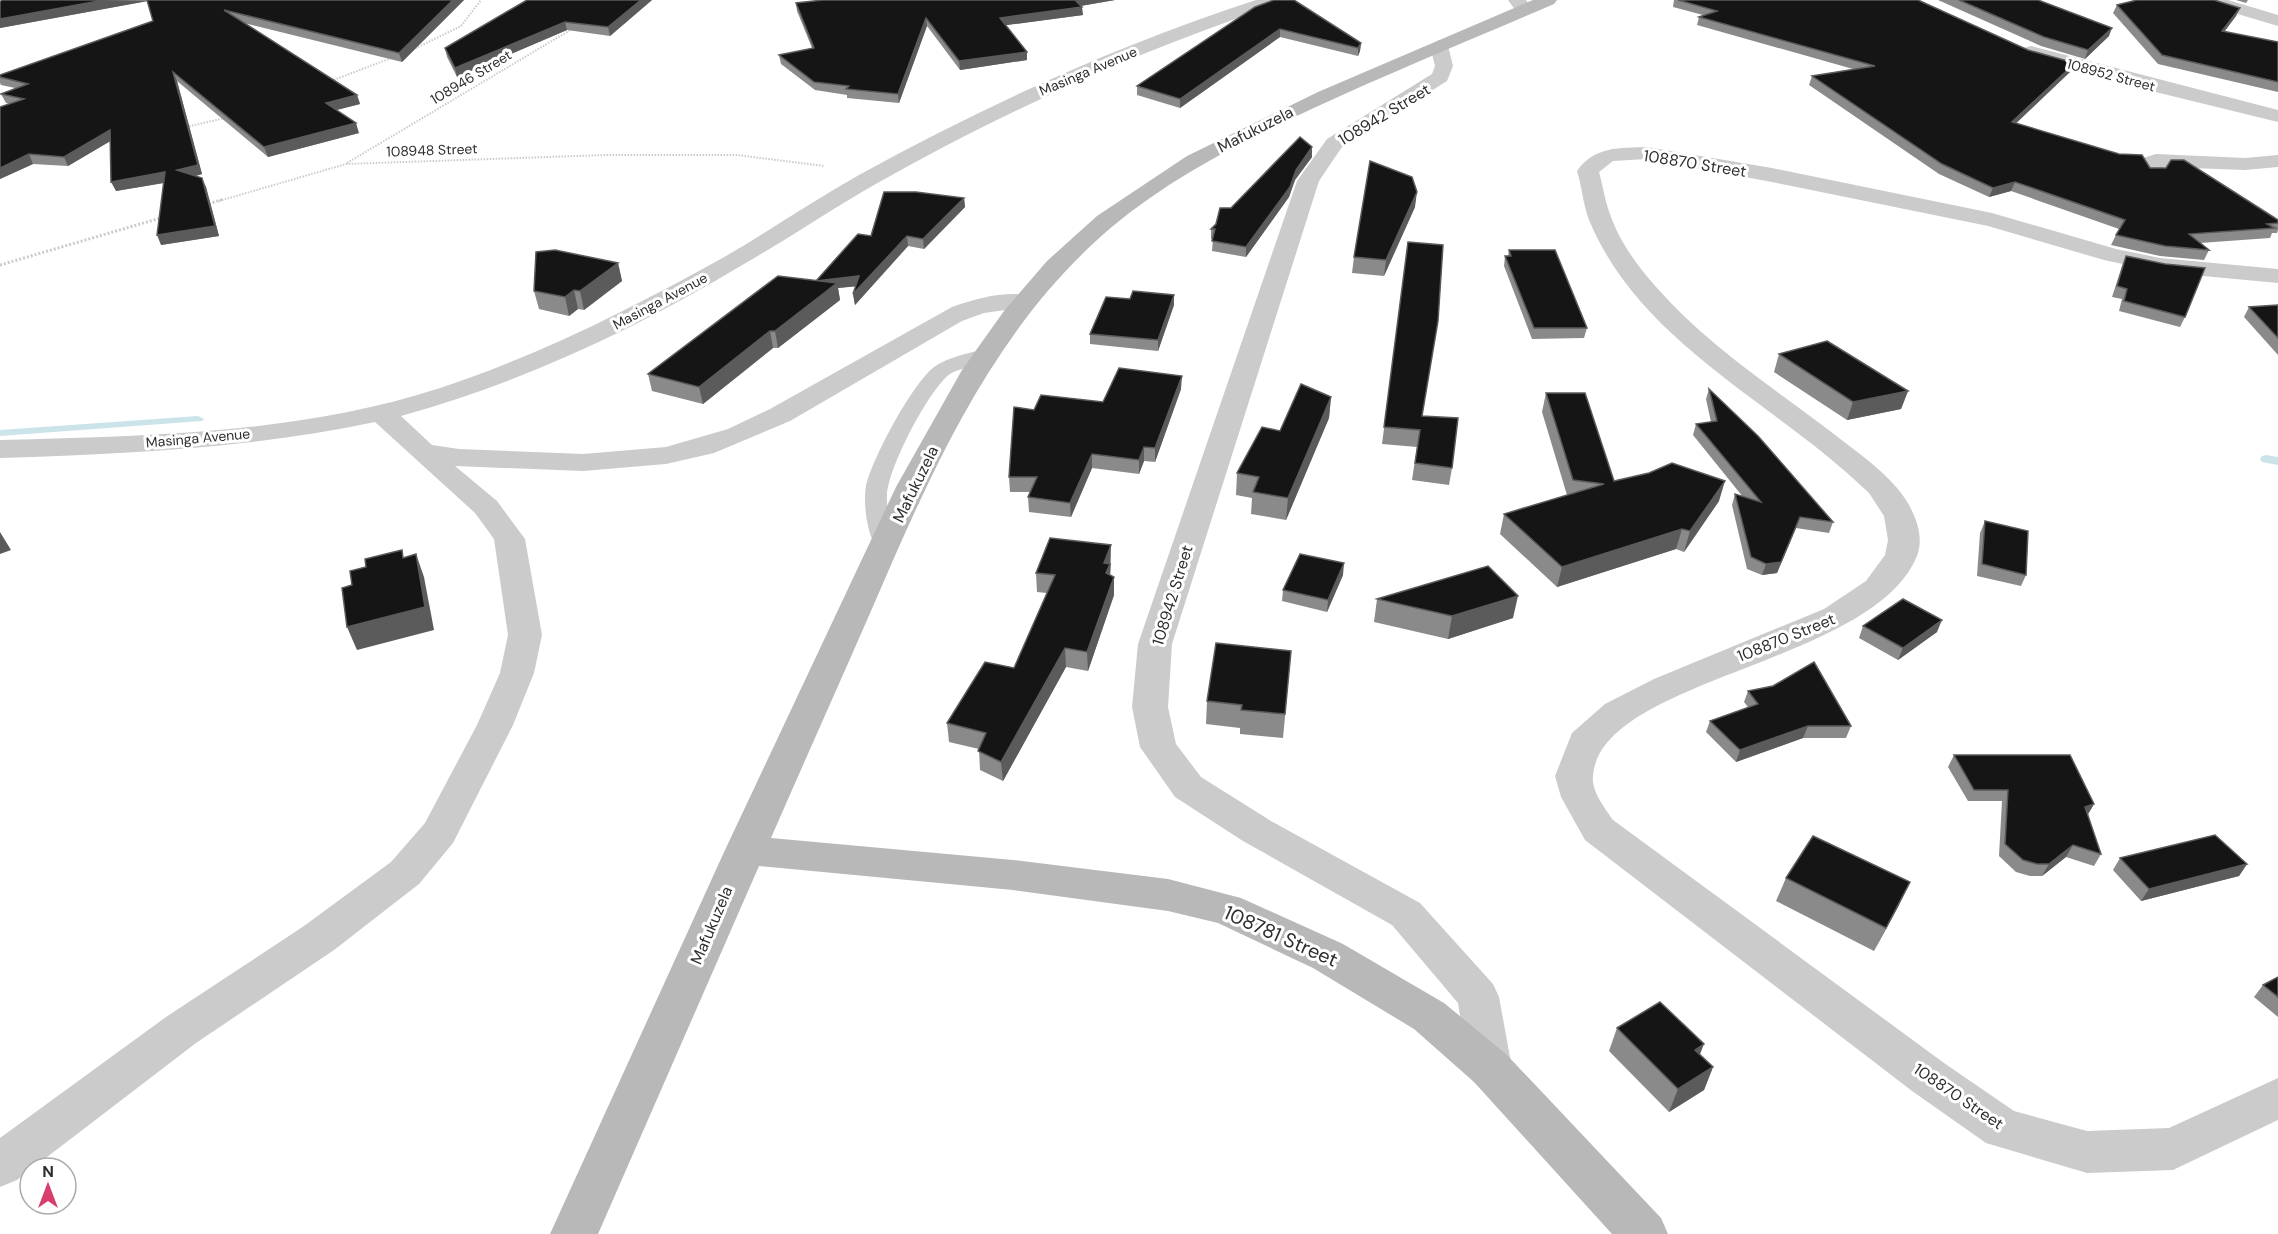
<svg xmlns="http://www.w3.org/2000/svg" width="2278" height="1234" font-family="'DM Sans',sans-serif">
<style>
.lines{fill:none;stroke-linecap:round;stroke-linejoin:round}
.stream{fill:#cbe4e9;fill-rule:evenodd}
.path-far1{stroke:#cbcbcb;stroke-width:2;stroke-dasharray:1.5 1.5;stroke-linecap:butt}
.path{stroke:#cbcbcb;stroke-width:3;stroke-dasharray:2 2;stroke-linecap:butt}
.lane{fill:#cbcbcb;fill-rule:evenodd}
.street{fill:#cbcbcb;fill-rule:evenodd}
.secondary{fill:#b8b8b8;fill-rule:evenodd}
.wall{fill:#8a8a8a}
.shaded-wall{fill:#5b5b5b}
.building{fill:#151515;stroke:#5b5b5b;stroke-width:1.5}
.labels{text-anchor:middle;stroke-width:6;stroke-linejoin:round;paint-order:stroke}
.far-street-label{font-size:14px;fill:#2e2e2e;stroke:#fff}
.street-label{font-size:16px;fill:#2e2e2e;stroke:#fff}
.near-street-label{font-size:20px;fill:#2e2e2e;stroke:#fff}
</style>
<rect width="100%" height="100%" fill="#fff"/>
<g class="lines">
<!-- stream -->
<g class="stream">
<path d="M198 416 204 419 202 421 0 436V430Z"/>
<path d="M2266 455 2278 457V465L2262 462 2260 459 2262 456Z"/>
</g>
<!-- path-far1 -->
<g class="path-far1">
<path d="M410 51 461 26 481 0"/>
<path d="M331 81 394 57"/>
<path d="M186 127 225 118"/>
<path d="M347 163 572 29"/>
<path d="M219 201 346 164 606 155H737L824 166"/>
</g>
<!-- path -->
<g class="path">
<path d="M205 205 224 199"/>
<path d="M0 265 164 217"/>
</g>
<!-- lane -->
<path class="lane" d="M986 349 996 355C988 366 962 366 950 374 929 389 888 468 887 495 886 511 892 528 896 544L893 549H877C867 534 863 504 866 486 872 459 912 384 934 367 948 357 969 353 986 349Z"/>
<!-- street -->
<g class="street">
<path d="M1256 0H1282L1279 4C1138 51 1003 112 874 185 830 210 788 239 744 264 636 329 523 382 401 416L432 445 459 449 583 454 666 447 728 429 770 409 952 307C976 298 1008 290 1033 296L1036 301 1033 306 984 313 962 321 790 421 714 453 666 464 583 471 455 466 497 501 525 539 542 635 534 673 513 725 453 843 419 884 334 950 196 1043 17 1180 0 1187V1138L166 1017 304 926 391 862 425 823 477 725 500 673 508 635 494 539 475 513 375 422C252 448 126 454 0 458V440C145 436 297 434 437 389 538 356 633 308 726 256 771 230 814 200 859 175 986 105 1118 45 1256 0Z"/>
<path d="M1508 0H1526L1533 10 1530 14H1518Z"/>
<path d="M2201 0H2228L2278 15V26L2204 4Z"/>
<path d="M1439 40 1448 46 1453 66 1447 81 1342 147 1319 181 1172 644 1168 707 1176 744 1201 777 1271 821 1420 903 1493 984 1499 997 1512 1068 1506 1082 1490 1087 1474 1082 1468 1068 1458 1003 1392 925 1243 841 1175 797 1140 747 1132 707 1138 644 1297 181 1327 139 1432 74 1435 66 1430 46Z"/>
<path d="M2031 46 2278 110V122L2135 87 2024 56 2022 52 2024 48Z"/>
<path d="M1647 147 1772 168 1992 213 2116 249 2160 258 2278 269V283L2160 272 2104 260 1988 226 1772 182 1647 159 1613 161 1599 172C1603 186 1605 201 1610 214 1619 241 1638 267 1657 288 1706 344 1771 386 1830 431 1853 449 1878 466 1897 488 1911 504 1926 533 1917 556 1873 664 1600 678 1593 776 1591 791 1605 808 1613 820L1944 1063 2014 1111 2087 1131 2169 1128 2278 1078V1120L2173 1170 2087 1173 1986 1143 1912 1091 1585 840 1561 797 1555 776 1572 733 1605 704 1654 679 1824 609 1866 581 1885 555 1888 540 1884 516 1869 493C1777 403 1641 345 1589 220 1583 204 1582 187 1577 171 1595 146 1619 148 1647 147Z"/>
<path d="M2156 154 2245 158 2278 155V167L2245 170 2163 167 2165 170 2162 175H2146L2140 163 2143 158Z"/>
</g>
<!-- secondary -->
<path class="secondary" d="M1533 0H1557L1554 4C1475 38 1394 71 1316 107 1245 140 1173 176 1113 226 993 327 932 470 871 611 838 687 804 762 771 838L1013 860 1168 879 1241 898 1343 944 1444 1003 1506 1054 1661 1218 1668 1234H1612L1474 1082 1414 1029 1313 968 1218 923 1168 911 1013 890 759 866 598 1234H550L725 850 896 487 962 370 1004 311 1047 261 1097 216 1187 156 1318 92Z"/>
</g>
<!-- wall -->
<g class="wall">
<path d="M2 0H464L402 62 244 23 357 95 360 104 336 110 359 133 268 157 177 81 202 174 196 176 206 187 219 236 161 245 164 183 116 191 110 141 68 166 33 164 0 179V107L10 104 6 103 1 94 15 88 1 85 0 83V75L153 21 147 1 0 28V2Z"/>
<path d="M527 0H652L610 36 567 30 457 77 447 57 445 48Z"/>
<path d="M823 0H1115L1081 6 1083 15 1006 25 1027 52V60L960 70 927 26 899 103 847 98V95L815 90 781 64 779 55 812 48 797 11 796 3Z"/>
<path d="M1674 0H1918L2071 71 2016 123 2150 168 2278 220V230L2277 233H2272L2270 238 2200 243 2209 250 2204 260 2160 256 2111 245 2119 229 2011 191 1989 197 1939 174 1809 85 1812 76 1853 69 1697 25 1699 17 1703 15 1673 7Z"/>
<path d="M1938 0H2038L2109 36 2085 59 2041 46Z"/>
<path d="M2236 0H2248L2246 3Z"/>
<path d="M2117 5 2240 8 2236 16 2224 32 2278 42V92L2158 64 2113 13Z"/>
<path d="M1255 7 1361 43 1360 51 1358 56 1280 37 1180 108 1137 95V86Z"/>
<path d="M1312 147V157L1295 180 1289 197 1246 257 1212 251 1213 239H1211V229L1231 208Z"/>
<path d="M964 198 965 207 924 249 908 246 855 305 853 294 856 286 838 288 840 300 778 348H773L703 404 652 391 648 374 816 281 871 236Z"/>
<path d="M1415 207 1384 276 1352 273 1354 257Z"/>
<path d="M1408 242 1423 416 1452 468 1449 485 1412 480 1417 447 1382 444Z"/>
<path d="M1509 250 1587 328 1584 338 1532 339 1504 266 1505 256H1508Z"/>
<path d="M2126 256 2185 317 2180 327 2119 311 2122 299 2112 297 2122 266Z"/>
<path d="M618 263 622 281 584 310 578 309 569 316 539 309 534 291Z"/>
<path d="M1174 295V305L1158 351 1090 344V334L1130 299Z"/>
<path d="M2278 305V355L2244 317 2249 307Z"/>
<path d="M1779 354 1908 391 1901 409 1847 420 1774 372Z"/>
<path d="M1181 389 1155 462 1144 461 1139 474 1092 468 1071 517 1029 512 1028 497 1031 492H1010L1009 477 1034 410 1103 402Z"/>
<path d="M1709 389 1833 522 1829 533 1796 528 1777 573 1762 575 1747 569 1732 505 1735 494 1743 497 1693 435 1696 424 1711 422 1706 399Z"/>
<path d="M1546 393 1614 481 1719 501 1684 552 1676 549 1557 587 1500 534 1504 514 1567 495 1542 412Z"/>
<path d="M1331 397 1329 418 1286 520 1251 514 1252 498 1236 495 1237 473 1280 431Z"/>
<path d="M1985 521 2026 575 2021 586 1977 576 1980 533Z"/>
<path d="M1111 563 1110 575 1114 595 1088 671 1066 667 1003 781 980 770 979 749 949 742 947 723 1014 668 1047 593 1037 592 1036 573Z"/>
<path d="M1343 575 1327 612 1282 601 1283 590Z"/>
<path d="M1377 599 1513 618 1448 639 1374 622Z"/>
<path d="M1863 626 1937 632 1898 660 1859 638Z"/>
<path d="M1289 674 1283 738 1240 734V728L1206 724 1207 701Z"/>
<path d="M1748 691 1851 726 1846 738H1803L1736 762 1706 732 1710 721 1748 707 1744 702Z"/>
<path d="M1954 755 2094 804 2088 814 2101 854 2094 866 2066 857 2042 876H2030L2016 872 1999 856 2002 801H1968L1948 767Z"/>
<path d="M2120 858 2247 864 2239 876 2141 901 2113 870Z"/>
<path d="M1786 878 1899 905 1874 951 1776 901Z"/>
<path d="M2278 977V1017L2254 997 2263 985Z"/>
<path d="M1617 1028 1700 1055 1713 1067 1704 1090 1669 1112 1609 1051Z"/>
</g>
<!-- shaded-wall -->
<g class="shaded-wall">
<path d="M104 0 148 1 0 28V19Z"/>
<path d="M453 0H464L402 62 399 53Z"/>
<path d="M641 0H652L610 36 608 27Z"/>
<path d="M1073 0H1115L1074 7Z"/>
<path d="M1082 7 1083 15 1000 26V18Z"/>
<path d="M2240 8 2236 16 2218 40 2222 31Z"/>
<path d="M926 18 927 26 899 103 898 94Z"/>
<path d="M565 22 567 30 457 77 455 68Z"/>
<path d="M2112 28 2109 36 2085 59 2088 50Z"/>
<path d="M1280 29V37L1180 108V99Z"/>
<path d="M1361 43 1360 51 1358 56V48Z"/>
<path d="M1027 52V60L960 70 959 61Z"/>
<path d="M2075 63 2071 71 2008 131 2012 122Z"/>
<path d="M173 72 177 81 202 174 181 180 177 170Z"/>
<path d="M357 95 360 104 329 112 326 103Z"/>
<path d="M356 123 359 133 268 157 264 147Z"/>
<path d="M110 130 114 139 68 166 64 157Z"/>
<path d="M1312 147V157L1295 180 1289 197 1246 257V247L1296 170Z"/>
<path d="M29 154 33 164 0 179V168Z"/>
<path d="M165 172 169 182 116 191 111 182Z"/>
<path d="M202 178 206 187 219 236 161 245 157 235Z"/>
<path d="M2015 182 2011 191 1989 197 1993 188Z"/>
<path d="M1417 192 1415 207 1384 276 1386 260Z"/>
<path d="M964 198 965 207 924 249 923 239Z"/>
<path d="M907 236 908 246 855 305 853 294Z"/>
<path d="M618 263 622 281 584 310 580 291Z"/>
<path d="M859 276 860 286 838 288 840 300 778 348 775 331 816 281Z"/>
<path d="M574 290 578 309 569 316 565 297Z"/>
<path d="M1174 295V305L1158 351V340Z"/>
<path d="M770 331 773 348 703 404 699 387Z"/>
<path d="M1182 376 1181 389 1155 462V448Z"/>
<path d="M1908 391 1901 409 1847 420 1853 402Z"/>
<path d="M1331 397 1329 418 1286 520 1288 498Z"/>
<path d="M1144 447V461L1139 474V460Z"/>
<path d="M1092 454V468L1071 517 1070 503Z"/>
<path d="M1725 481 1719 501 1684 552 1690 531Z"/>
<path d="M1800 517 1777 573 1762 575 1766 564Z"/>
<path d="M1682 529 1676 549 1557 587 1562 567Z"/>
<path d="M0 532 11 550 0 554Z"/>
<path d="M1111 545 1110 582 1107 592 1104 563Z"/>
<path d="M416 554 424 577 434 630 357 650 347 627Z"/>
<path d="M1344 563 1343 575 1327 612 1328 600Z"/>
<path d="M1114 577V595L1088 671 1087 652Z"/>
<path d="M1518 596 1513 618 1448 639 1452 616Z"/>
<path d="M1942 620 1937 632 1898 660 1903 648Z"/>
<path d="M1065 648 1066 667 1003 781 1001 762Z"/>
<path d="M1808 726 1803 738 1736 762 1740 750Z"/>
<path d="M2094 804 2087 816 2085 807Z"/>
<path d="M2073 845 2066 857 2042 876 2049 864Z"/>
<path d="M2247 864 2239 876 2141 901 2149 889Z"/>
<path d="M1910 882 1899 905 1874 951Z"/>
<path d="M1704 1044 1695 1067V1050Z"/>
<path d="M1713 1067 1704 1090 1669 1112 1678 1089Z"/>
</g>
<!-- building -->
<g class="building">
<path d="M2 0H104L0 19V2Z"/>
<path d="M147 0H453L399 53 224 10 357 95 326 103 356 123 264 147 173 72 198 165 177 170 202 178 215 226 157 235 165 172 111 182 110 130 64 157 29 154 0 168V107L24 99 1 94 28 84 0 77V75L153 21Z"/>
<path d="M527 0H641L608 27 565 22 455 68 445 48Z"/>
<path d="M823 0H1075L1082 7 1000 18 1027 52 959 61 926 18 898 94 846 89 849 86 814 82 779 55 814 48 796 3Z"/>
<path d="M1274 0H1294L1361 43 1358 48 1280 29 1180 99 1137 86 1255 7Z"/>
<path d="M1678 0H1918L2028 50 2075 63 2012 122 2119 154 2142 155 2150 168H2166L2171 160H2184L2278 220V223L2267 224 2275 228 2189 234 2209 250 2165 246 2116 235 2125 220 2015 182 1993 188 1942 164 1812 76 1875 66 1699 17 1717 11Z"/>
<path d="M1959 0H2038L2112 28 2088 50 2044 37Z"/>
<path d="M2137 0H2214L2240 8 2222 31 2278 42V82L2162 55 2117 5Z"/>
<path d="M1300 137 1312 147 1296 170 1290 187 1246 247 1212 241 1215 229H1211L1216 224 1220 208H1231Z"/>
<path d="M1370 161 1412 177 1417 192 1386 260 1354 257Z"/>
<path d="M884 192H916L964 198 923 239 907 236 853 294 859 276 816 281 858 234 871 236Z"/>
<path d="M1408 242 1443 245 1438 321 1422 416 1458 418 1452 468 1415 463 1420 430 1384 427Z"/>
<path d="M555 250 618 263 580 291 574 290 565 297 534 291 536 252Z"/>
<path d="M1509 250H1555L1587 328H1534L1505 256H1511Z"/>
<path d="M2126 256 2165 264 2205 268 2185 317 2124 301 2127 289 2117 286Z"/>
<path d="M778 276 837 283 775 331H770L699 387 648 374Z"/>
<path d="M1133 291 1174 295 1158 340 1090 334 1106 297 1130 299Z"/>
<path d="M2278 305V338L2249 307Z"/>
<path d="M1827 341 1908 391 1853 402 1779 354Z"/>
<path d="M1119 368 1182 376 1155 448 1144 447 1139 460 1092 454 1070 503 1028 497 1037 477H1009L1014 407 1034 410 1041 395 1103 402Z"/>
<path d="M1301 384 1331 397 1288 498 1253 492 1259 477 1237 473 1262 427 1280 431Z"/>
<path d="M1709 389 1758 436 1833 522 1800 517 1781 562 1766 564 1751 557 1735 494 1761 502 1696 424 1717 421Z"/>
<path d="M1546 393H1585L1614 481 1649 473 1672 463 1725 481 1690 531 1682 529 1562 567 1504 514 1604 484 1573 480Z"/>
<path d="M1985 521 2028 531 2026 575 1982 564Z"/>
<path d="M1050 538 1111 545 1104 563 1110 564 1106 573 1114 577 1087 652 1065 648 1001 762 978 751 986 733 947 723 985 662 1014 668 1055 575 1036 573Z"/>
<path d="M402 550 403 558 416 554 425 607 347 627 342 588 352 585 350 571 366 567 365 559Z"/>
<path d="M1300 554 1344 563 1328 600 1283 590Z"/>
<path d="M1488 566 1518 596 1452 616 1377 599Z"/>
<path d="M1903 599 1942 620 1903 648 1863 626Z"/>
<path d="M1216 643 1291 651 1285 714 1241 710 1242 705 1207 701Z"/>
<path d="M1814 662 1851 726H1808L1740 750 1710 721 1758 704 1748 691 1773 686Z"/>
<path d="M1954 755H2070L2094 804 2085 807 2101 854 2073 845 2049 864H2037L2023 860 2005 844 2008 790H1974Z"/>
<path d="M2215 835 2247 864 2149 889 2120 858Z"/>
<path d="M1813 836 1910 882 1886 928 1786 878Z"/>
<path d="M2278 977V997L2263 985Z"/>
<path d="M1660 1002 1704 1044 1695 1050 1713 1067 1678 1089 1617 1028Z"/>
</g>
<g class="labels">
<!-- far-street labels -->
<g class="far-street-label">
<text transform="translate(1088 71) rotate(-23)" y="5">Masinga Avenue</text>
<text transform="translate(2111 75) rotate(15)" y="5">108952 Street</text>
<text transform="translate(471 77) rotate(-31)" y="5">108946 Street</text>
<text transform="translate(432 150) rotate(-2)" y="5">108948 Street</text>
<text transform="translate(660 301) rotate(-28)" y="5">Masinga Avenue</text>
<text transform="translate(198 438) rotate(-5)" y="5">Masinga Avenue</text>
</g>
<!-- street labels -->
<g class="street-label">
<text transform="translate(1384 114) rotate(-31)" y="6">108942 Street</text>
<text transform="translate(1255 129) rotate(-27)" y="6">Mafukuzela</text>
<text transform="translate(1695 163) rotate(9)" y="6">108870 Street</text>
<text transform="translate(915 484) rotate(-64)" y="6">Mafukuzela</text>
<text transform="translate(1172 595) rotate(-73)" y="6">108942 Street</text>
<text transform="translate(1786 637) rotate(-22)" y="6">108870 Street</text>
<text transform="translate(711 925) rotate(-67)" y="6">Mafukuzela</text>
<text transform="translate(1959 1096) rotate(34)" y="6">108870 Street</text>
</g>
<!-- near-street labels -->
<g class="near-street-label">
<text transform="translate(1281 936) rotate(24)" y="7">108781 Street</text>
</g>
</g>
<!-- north arrow -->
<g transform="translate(48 1186)"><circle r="28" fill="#ffffff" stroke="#ababab" stroke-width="1.5"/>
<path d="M0-4.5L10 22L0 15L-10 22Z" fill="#d83e6c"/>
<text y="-9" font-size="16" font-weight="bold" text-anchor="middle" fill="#2e2e2e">N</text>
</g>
</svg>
